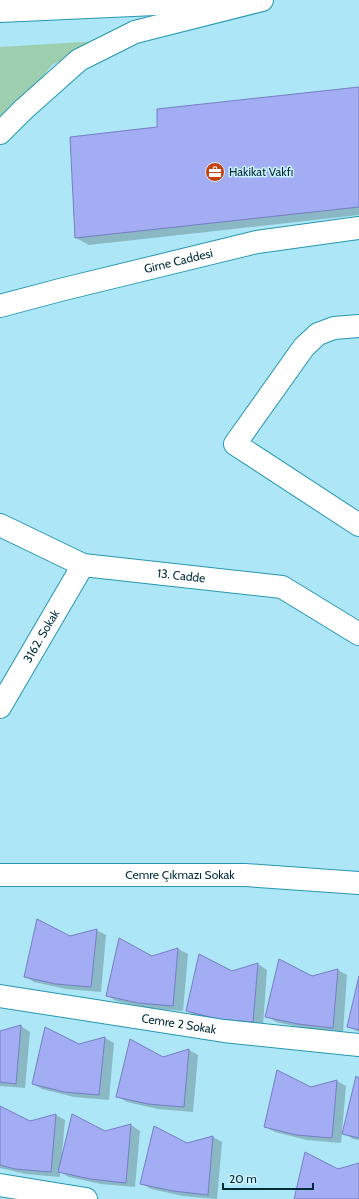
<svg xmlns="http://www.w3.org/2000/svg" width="359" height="1199" font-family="Cabin,sans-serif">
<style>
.green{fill:#9dceb0}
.shadow{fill:#0003}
.building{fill:#a3adf4;stroke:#767fc3}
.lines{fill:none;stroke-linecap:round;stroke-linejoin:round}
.minor-casing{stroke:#2597b1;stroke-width:24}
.major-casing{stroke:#2597b1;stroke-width:24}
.minor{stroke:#fff;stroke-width:22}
.major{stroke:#fff;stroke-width:22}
.labels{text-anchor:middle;stroke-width:3;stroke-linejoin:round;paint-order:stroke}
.poi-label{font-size:12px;fill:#002d38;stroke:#cbf0fb;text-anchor:start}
.street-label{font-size:12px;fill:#002d38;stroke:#cbf0fb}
</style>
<rect width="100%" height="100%" fill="#ade6f6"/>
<!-- green -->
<path class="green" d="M100 41 52 65 25 99 0 125V47Z"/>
<!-- shadow -->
<g class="shadow">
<path d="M359 88V215L89 245 76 238 158 128Z"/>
<path d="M96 930 106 935 101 992 66 989 34 982 25 976 70 937Z"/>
<path d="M178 949 188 954 183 1011 148 1008 116 1001 107 995 152 957Z"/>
<path d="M258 964 267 970 263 1026 196 1016 187 1010 232 972Z"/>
<path d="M338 970 347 975 343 1032 308 1029 276 1022 267 1016 312 978Z"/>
<path d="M359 981V1032L348 1026Z"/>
<path d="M21 1026 30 1032 25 1088 0 1086V1033Z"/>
<path d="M105 1038 114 1043 109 1100 74 1097 42 1089 33 1084 79 1045Z"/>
<path d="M189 1050 198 1055 193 1112 158 1109 127 1102 117 1096 163 1058Z"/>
<path d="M359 1079V1140L353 1139 344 1133Z"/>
<path d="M337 1081 346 1086 341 1143 307 1140 275 1132 265 1127 311 1088Z"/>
<path d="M0 1107 30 1122 56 1115 65 1120 62 1155 105 1133 131 1125 140 1131 135 1187 101 1184 69 1177 60 1172V1177L26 1174 0 1168Z"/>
<path d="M213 1137 222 1142 217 1199 183 1196 151 1189 141 1183 187 1144Z"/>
</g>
<!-- building -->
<g class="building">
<path d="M359 87V207L75 238 70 137 157 127V109Z"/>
<path d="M37 919 70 936 97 929 91 987 56 984 24 977Z"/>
<path d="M119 938 152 956 178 948 173 1006 138 1003 106 996Z"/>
<path d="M199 954 232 971 258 963 253 1022 218 1019 186 1011Z"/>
<path d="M279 959 312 976 338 969 333 1028 298 1024 265 1017Z"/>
<path d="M359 976V1030L347 1027Z"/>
<path d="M21 1025 16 1084 0 1082V1031Z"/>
<path d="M45 1027 79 1044 105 1037 99 1095 64 1092 32 1084Z"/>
<path d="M130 1039 163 1057 189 1049 184 1107 148 1104 116 1097Z"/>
<path d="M277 1070 311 1087 337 1080 332 1138 296 1135 264 1127Z"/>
<path d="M356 1076 359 1078V1138L342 1134Z"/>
<path d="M0 1106 30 1121 56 1114 51 1172 15 1169 0 1165Z"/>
<path d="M72 1114 105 1131 131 1124 126 1183 90 1179 58 1172Z"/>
<path d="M154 1126 187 1143 213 1136 208 1195 173 1191 140 1184Z"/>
<path d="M305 1152 338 1169 359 1163V1199H294Z"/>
</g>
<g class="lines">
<!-- minor casing -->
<g class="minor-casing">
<g id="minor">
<path d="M0 133 23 110"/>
<path id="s1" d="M0 306 60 290 257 242 359 228"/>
<path d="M359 326 334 328 318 334 304 347 235 444 359 525"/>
<path id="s2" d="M0 525 83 565 282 587 359 634"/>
<path id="s3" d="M0 707 83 565"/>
<path id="s4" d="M0 875H245L359 883"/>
<path id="s5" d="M0 996 224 1031 359 1045"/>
<path d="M0 1185 86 1199"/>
</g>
</g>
<!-- major casing -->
<g class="major-casing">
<g id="major">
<path d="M0 11 221 1"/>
<path d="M23 110 79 60 135 32 262 0"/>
</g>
</g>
<!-- minor -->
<use href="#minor" class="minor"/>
<!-- major -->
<use href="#major" class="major"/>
</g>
<!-- icons -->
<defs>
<g id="office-disc" transform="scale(1)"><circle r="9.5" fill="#c8410d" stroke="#cbf0fb"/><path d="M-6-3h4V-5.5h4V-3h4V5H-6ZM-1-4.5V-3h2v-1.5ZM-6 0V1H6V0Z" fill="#fff"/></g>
</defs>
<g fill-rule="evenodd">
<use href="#office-disc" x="215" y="172"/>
</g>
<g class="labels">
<!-- poi labels -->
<g class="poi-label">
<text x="229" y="176">Hakikat Vakfı</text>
</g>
<!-- street labels -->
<g class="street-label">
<text dy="4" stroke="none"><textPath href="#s1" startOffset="184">Girne Caddesi</textPath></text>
<text dy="4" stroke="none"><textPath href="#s2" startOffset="191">13. Cadde</textPath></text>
<text dy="4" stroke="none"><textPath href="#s3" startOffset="82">3162. Sokak</textPath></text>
<text dy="4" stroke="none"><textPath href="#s4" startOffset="180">Cemre Çıkmazı Sokak</textPath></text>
<text dy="4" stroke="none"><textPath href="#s5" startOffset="181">Cemre 2 Sokak</textPath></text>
</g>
</g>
<!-- scale -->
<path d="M223 1183v6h90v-6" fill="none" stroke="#002d38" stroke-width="2"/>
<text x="229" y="1183" font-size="12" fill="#002d38" stroke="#cbf0fb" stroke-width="3" paint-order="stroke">20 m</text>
</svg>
